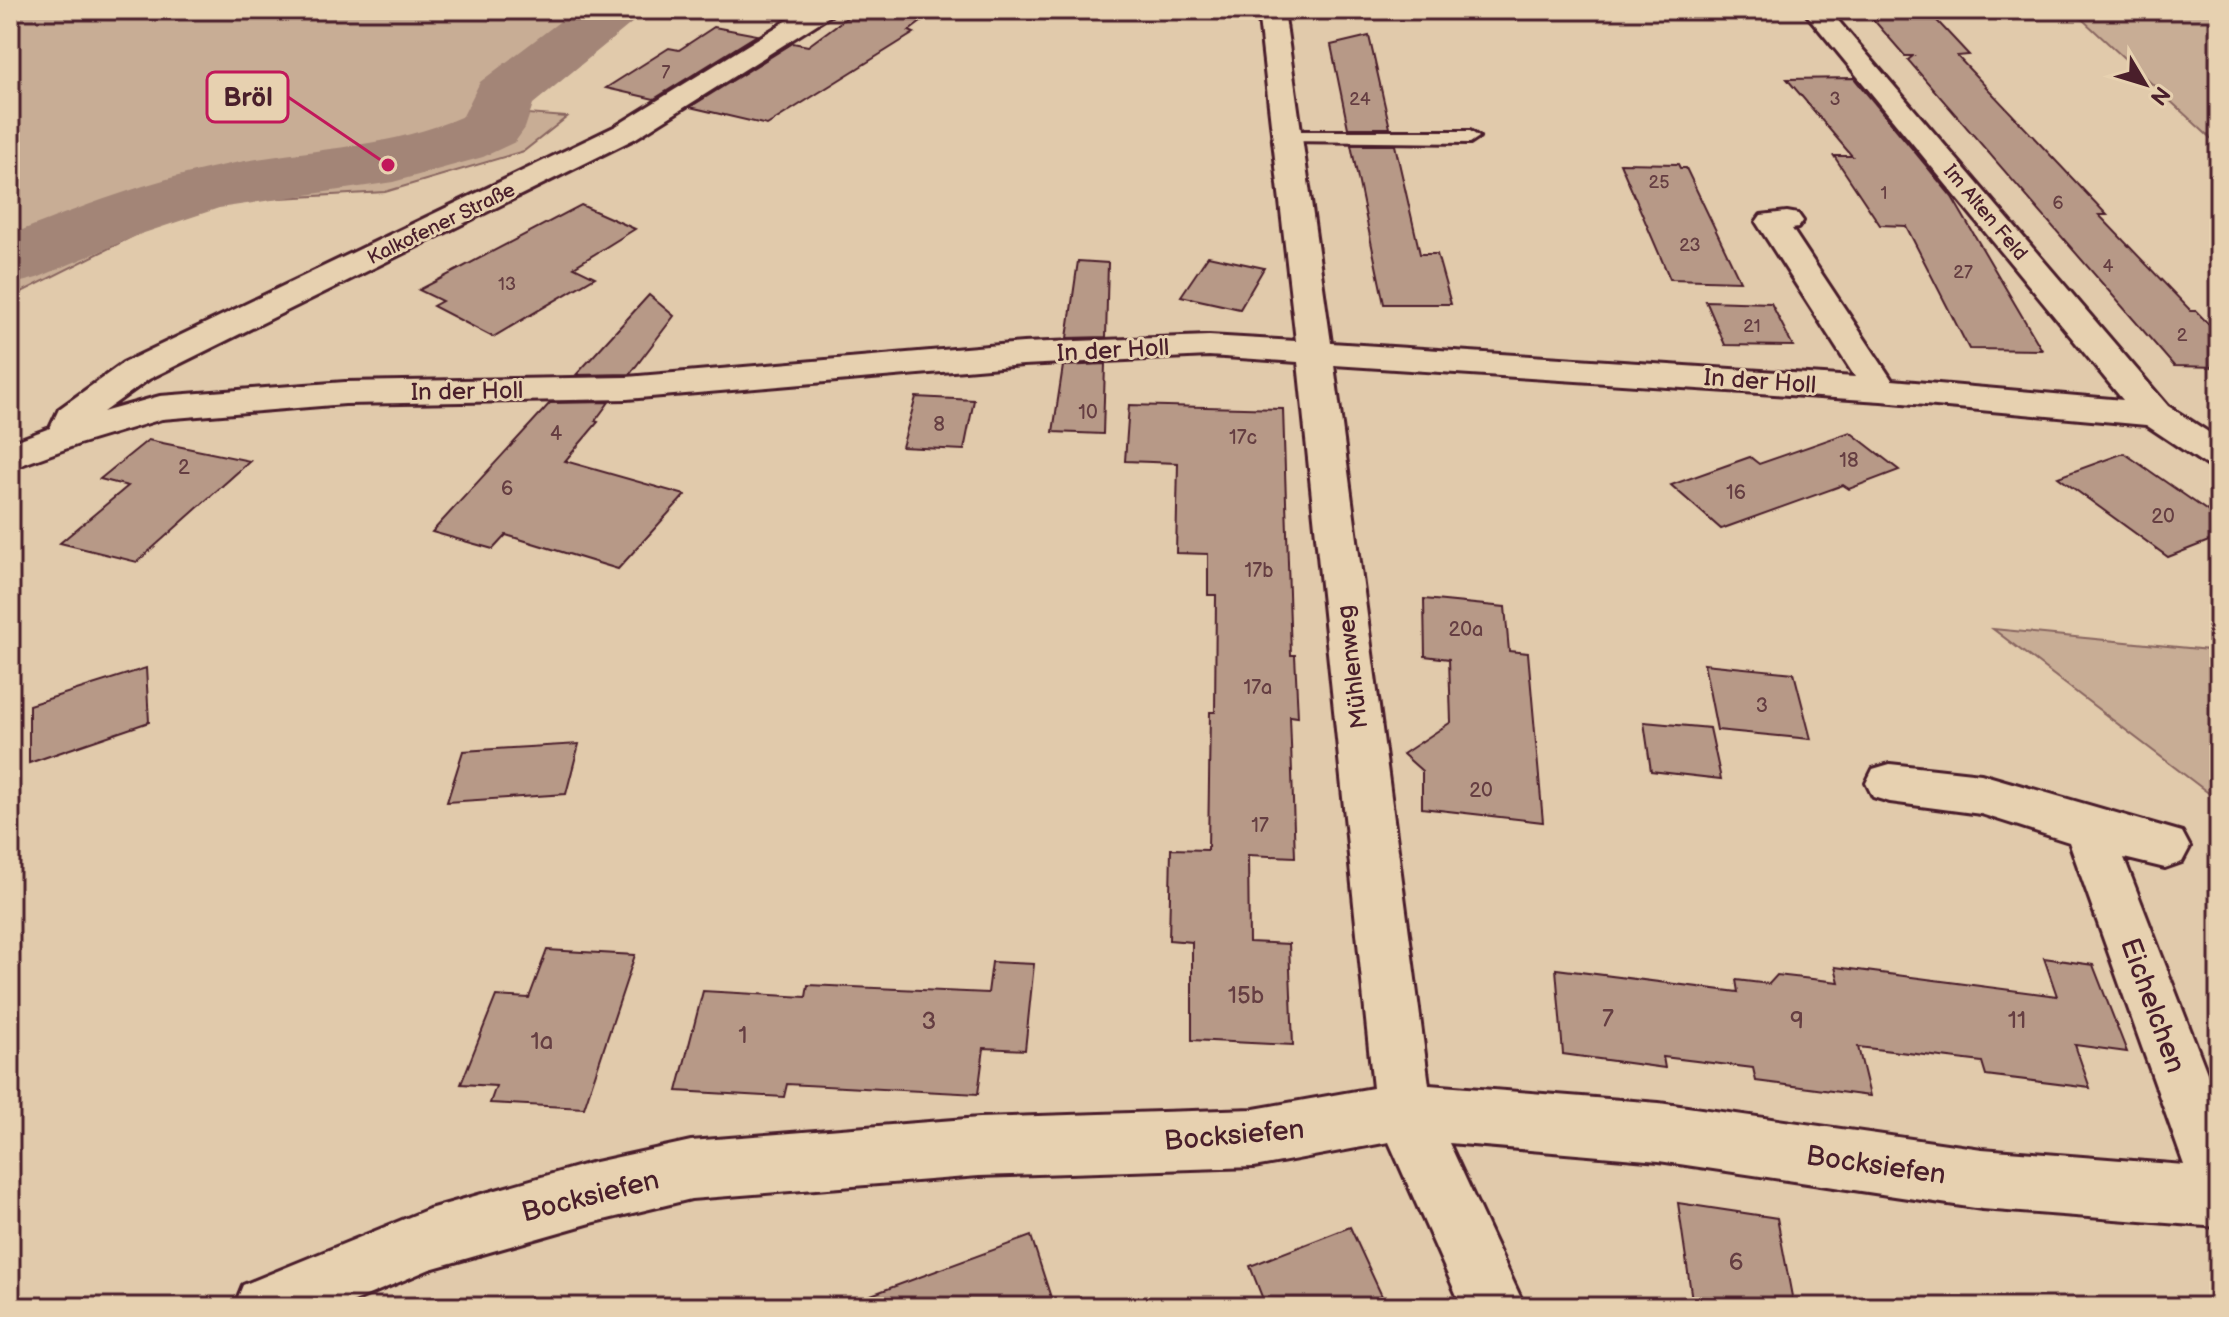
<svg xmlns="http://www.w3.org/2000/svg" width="2229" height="1317" font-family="'Balsamiq Sans',sans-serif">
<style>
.green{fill:#c8ad95;stroke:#896660;stroke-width:2}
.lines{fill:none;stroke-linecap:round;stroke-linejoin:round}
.river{fill:#a38577;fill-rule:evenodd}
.building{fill:#b79987;stroke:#4a1f2b;stroke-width:2}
.service-casing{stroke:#4a1f2b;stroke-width:6}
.minor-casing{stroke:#4a1f2b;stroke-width:6}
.service{fill:#e7d1b0;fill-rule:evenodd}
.minor{fill:#e7d1b0;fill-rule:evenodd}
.labels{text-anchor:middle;stroke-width:6;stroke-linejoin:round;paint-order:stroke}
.far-number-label{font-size:18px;fill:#653e42}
.far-street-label{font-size:20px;fill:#4a1f2b;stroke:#e7d1b0}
.number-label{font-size:20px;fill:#653e42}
.street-label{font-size:24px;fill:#4a1f2b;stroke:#e7d1b0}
.near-number-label{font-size:24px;fill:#653e42}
.near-street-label{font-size:28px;fill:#4a1f2b;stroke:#e7d1b0}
.leader{fill:none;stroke:#c2185b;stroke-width:3}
.callout-dot{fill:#c2185b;stroke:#e7d1b0;stroke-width:3}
.callout{fill:#e7d1b0;stroke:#c2185b;stroke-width:3}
.callout-label{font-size:26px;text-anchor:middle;font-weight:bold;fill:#4a1f2b}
</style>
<rect width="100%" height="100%" fill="#e1caab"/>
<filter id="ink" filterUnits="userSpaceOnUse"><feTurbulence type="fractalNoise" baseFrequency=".0125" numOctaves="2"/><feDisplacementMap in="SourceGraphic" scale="16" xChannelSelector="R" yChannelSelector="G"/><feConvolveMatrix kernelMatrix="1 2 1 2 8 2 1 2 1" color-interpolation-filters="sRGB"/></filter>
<g filter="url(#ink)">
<!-- green -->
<g class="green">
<path d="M10 10H637L580 45 514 113 567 117 524 151 385 192 209 202 187 209 10 298Z"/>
<path d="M2069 10H2219V146L2083 20Z"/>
<path d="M1993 629 2219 651V801Z"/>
</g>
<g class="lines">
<!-- river -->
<path class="river" d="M575 10H641L633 22 533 104 525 128 515 142 483 157 393 182 219 208 141 234 37 278 10 285V235C80 207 150 180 225 165 305 148 387 150 463 116L480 82Z"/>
</g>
<!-- building -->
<g class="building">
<path d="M857 10H937L909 31 914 33 767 125 690 107 793 43 808 46Z"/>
<path d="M1865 10H1927L1969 55 1957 56 2107 215H2099L2191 311H2196L2219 335V367L2174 366 1908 60 1913 56H1905Z"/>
<path d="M714 27 757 35 654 99 606 88 669 48 679 50Z"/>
<path d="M1369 36 1390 128H1348L1331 45Z"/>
<path d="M1854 78 1952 197 2042 350 1969 349 1906 226 1880 225 1834 156H1852L1787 79Z"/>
<path d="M1351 145H1395L1420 254H1437L1451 304H1384Z"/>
<path d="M1620 163 1678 164 1680 168H1686L1740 281 1670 279Z"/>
<path d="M581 205 635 229 574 267 595 277 493 337 433 306 442 301 419 290Z"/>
<path d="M1208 256 1264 268 1240 309 1181 296Z"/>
<path d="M1078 261 1108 263 1106 337 1067 338Z"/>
<path d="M649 295 674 316 630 374 576 375Z"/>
<path d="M1706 301 1771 303 1793 346 1725 345Z"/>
<path d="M1105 364 1103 434 1053 432 1063 366Z"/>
<path d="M916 397 974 400 964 450 902 447Z"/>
<path d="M609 402 595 421 598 422 565 461 685 495 618 569 506 535 493 549 432 532 550 403Z"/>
<path d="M1129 405 1283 409 1291 655H1295L1298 717 1290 716 1295 857 1248 855 1249 942 1289 944 1293 1045 1192 1040V942L1169 940 1171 849 1208 850 1210 712H1215L1216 595H1208V554L1176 553 1178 463 1125 461Z"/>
<path d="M1850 432 1899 470 1849 489 1843 485 1721 529 1671 485 1750 457 1759 464Z"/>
<path d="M148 440 250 461 137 562 60 543 128 486 100 479Z"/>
<path d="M2124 453 2219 519V537L2168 557 2058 477Z"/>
<path d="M1424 599 1505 607 1509 651 1528 653 1543 822 1422 808V771L1403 754 1451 722 1449 659 1425 656Z"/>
<path d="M1704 664 1794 673 1811 739 1717 730Z"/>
<path d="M146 668 149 722 29 763V705Z"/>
<path d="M1644 722 1710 728 1721 779 1651 771Z"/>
<path d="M579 744 566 794 447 802 463 751Z"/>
<path d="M547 950 635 955 584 1108 490 1103 496 1086 461 1084 496 996 529 998Z"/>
<path d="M2044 958 2093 965 2127 1052 2075 1045 2090 1088 1986 1075 1982 1062 1858 1047 1870 1096 1756 1081 1753 1068 1663 1057 1665 1068 1563 1054 1556 969 1738 992 1736 980 1769 984 1777 975 1839 982 1835 967 2057 996Z"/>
<path d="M992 962 1034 964 1025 1050 984 1048 978 1094 787 1084 784 1097 677 1091 703 991 806 997 808 985 988 993Z"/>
<path d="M1678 1203 1777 1218 1794 1307H1693Z"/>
<path d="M1350 1227 1387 1307H1266L1250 1266Z"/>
<path d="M1031 1236 1054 1307H853L852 1302Z"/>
</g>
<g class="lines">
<!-- service casing -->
<g class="service-casing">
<path id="service" d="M1287 131H1470L1479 137 1470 143 1281 141 1278 137Z"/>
</g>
<!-- minor casing -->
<g class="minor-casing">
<path id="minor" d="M804 10H835L831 15 636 138 149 379 103 412 160 396 345 382 627 377 1023 343 1209 336 1296 341 1258 10H1284L1331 343 1855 377 1756 222 1761 215 1787 212 1798 214 1803 221 1798 228 1792 229 1892 380 2123 400 1803 10H1829L2168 406 2219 439V468L2206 465 2146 425 1881 401 1334 365 1429 1085 1659 1103 1982 1149 2184 1165 2069 842 1981 814 1890 802 1873 797 1866 783 1873 769 1890 764 1981 774 2182 832 2190 847 2182 862 2165 868 2124 858 2219 1104V1227L1982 1209 1659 1161 1449 1143 1525 1307H1462L1389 1142 1254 1167 979 1176 691 1199 591 1223 430 1269 340 1307H234L243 1285 429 1209 591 1163 691 1141 979 1118 1254 1109 1373 1088 1298 362 1209 356 1023 365 627 399 345 404 162 419 79 444 10 469V443L50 428 59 409 123 363 616 126Z"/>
</g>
<!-- service -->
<use href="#service" class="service"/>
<!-- minor -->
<use href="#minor" class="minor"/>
</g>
</g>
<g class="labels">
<!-- far-number labels -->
<g class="far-number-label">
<text x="666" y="78">7</text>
<text x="1360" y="105">24</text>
<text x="1835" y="105">3</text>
<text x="1659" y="188">25</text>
<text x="1884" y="199">1</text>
<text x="2058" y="209">6</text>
<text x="1690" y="251">23</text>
<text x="2108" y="272">4</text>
<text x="1963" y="278">27</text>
<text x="507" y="290">13</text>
<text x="1752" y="332">21</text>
<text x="2182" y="341">2</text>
</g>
<!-- far-street labels -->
<g class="far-street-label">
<text transform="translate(1986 212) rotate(50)" y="7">Im Alten Feld</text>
<text transform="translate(441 223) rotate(-26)" y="7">Kalkofener Straße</text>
</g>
<!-- number labels -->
<g class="number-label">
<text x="1088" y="419">10</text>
<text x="939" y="431">8</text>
<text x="556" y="440">4</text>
<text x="1243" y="444">17c</text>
<text x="1849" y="467">18</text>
<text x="184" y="474">2</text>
<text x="507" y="495">6</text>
<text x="1736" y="499">16</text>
<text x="2163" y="523">20</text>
<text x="1259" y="577">17b</text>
<text x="1466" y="636">20a</text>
<text x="1258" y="694">17a</text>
<text x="1762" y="712">3</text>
<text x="1481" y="797">20</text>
<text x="1260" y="832">17</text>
</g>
<!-- street labels -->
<g class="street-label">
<text transform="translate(1113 350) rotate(-3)" y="8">In der Holl</text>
<text transform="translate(1760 381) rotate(4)" y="8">In der Holl</text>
<text transform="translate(467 391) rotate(-1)" y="8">In der Holl</text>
<text transform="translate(1352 667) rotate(-97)" y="8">Mühlenweg</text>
</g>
<!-- near-number labels -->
<g class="near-number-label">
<text x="1246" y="1003">15b</text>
<text x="1608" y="1026">7</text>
<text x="1797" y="1028">9</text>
<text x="2017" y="1028">11</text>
<text x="929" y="1029">3</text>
<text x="743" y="1043">1</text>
<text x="542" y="1049">1a</text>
<text x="1736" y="1270">6</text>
</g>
<!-- near-street labels -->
<g class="near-street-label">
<text transform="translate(2154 1005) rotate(70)" y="10">Eichelchen</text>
<text transform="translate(1234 1134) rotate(-5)" y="10">Bocksiefen</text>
<text transform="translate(1876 1164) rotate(8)" y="10">Bocksiefen</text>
<text transform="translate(590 1195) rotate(-14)" y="10">Bocksiefen</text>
</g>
</g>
<!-- callouts -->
<path class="leader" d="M388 165L288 97"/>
<circle class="callout-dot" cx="388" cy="165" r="8"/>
<rect class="callout" x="207" y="72" width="81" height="50" rx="8"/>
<g class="callout-label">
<text x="248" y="106">Bröl</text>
</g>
<!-- margin -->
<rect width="2229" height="1317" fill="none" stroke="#e7d1b0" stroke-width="40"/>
<rect x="20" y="20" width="2189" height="1277" fill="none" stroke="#4a1f2b" stroke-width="3" filter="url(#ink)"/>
<!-- north arrow -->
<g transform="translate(2145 84) rotate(128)" stroke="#e7d1b0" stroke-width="6" paint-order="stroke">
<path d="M0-6L14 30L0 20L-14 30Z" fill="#4a1f2b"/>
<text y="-12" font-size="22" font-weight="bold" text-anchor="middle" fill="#4a1f2b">N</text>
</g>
</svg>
